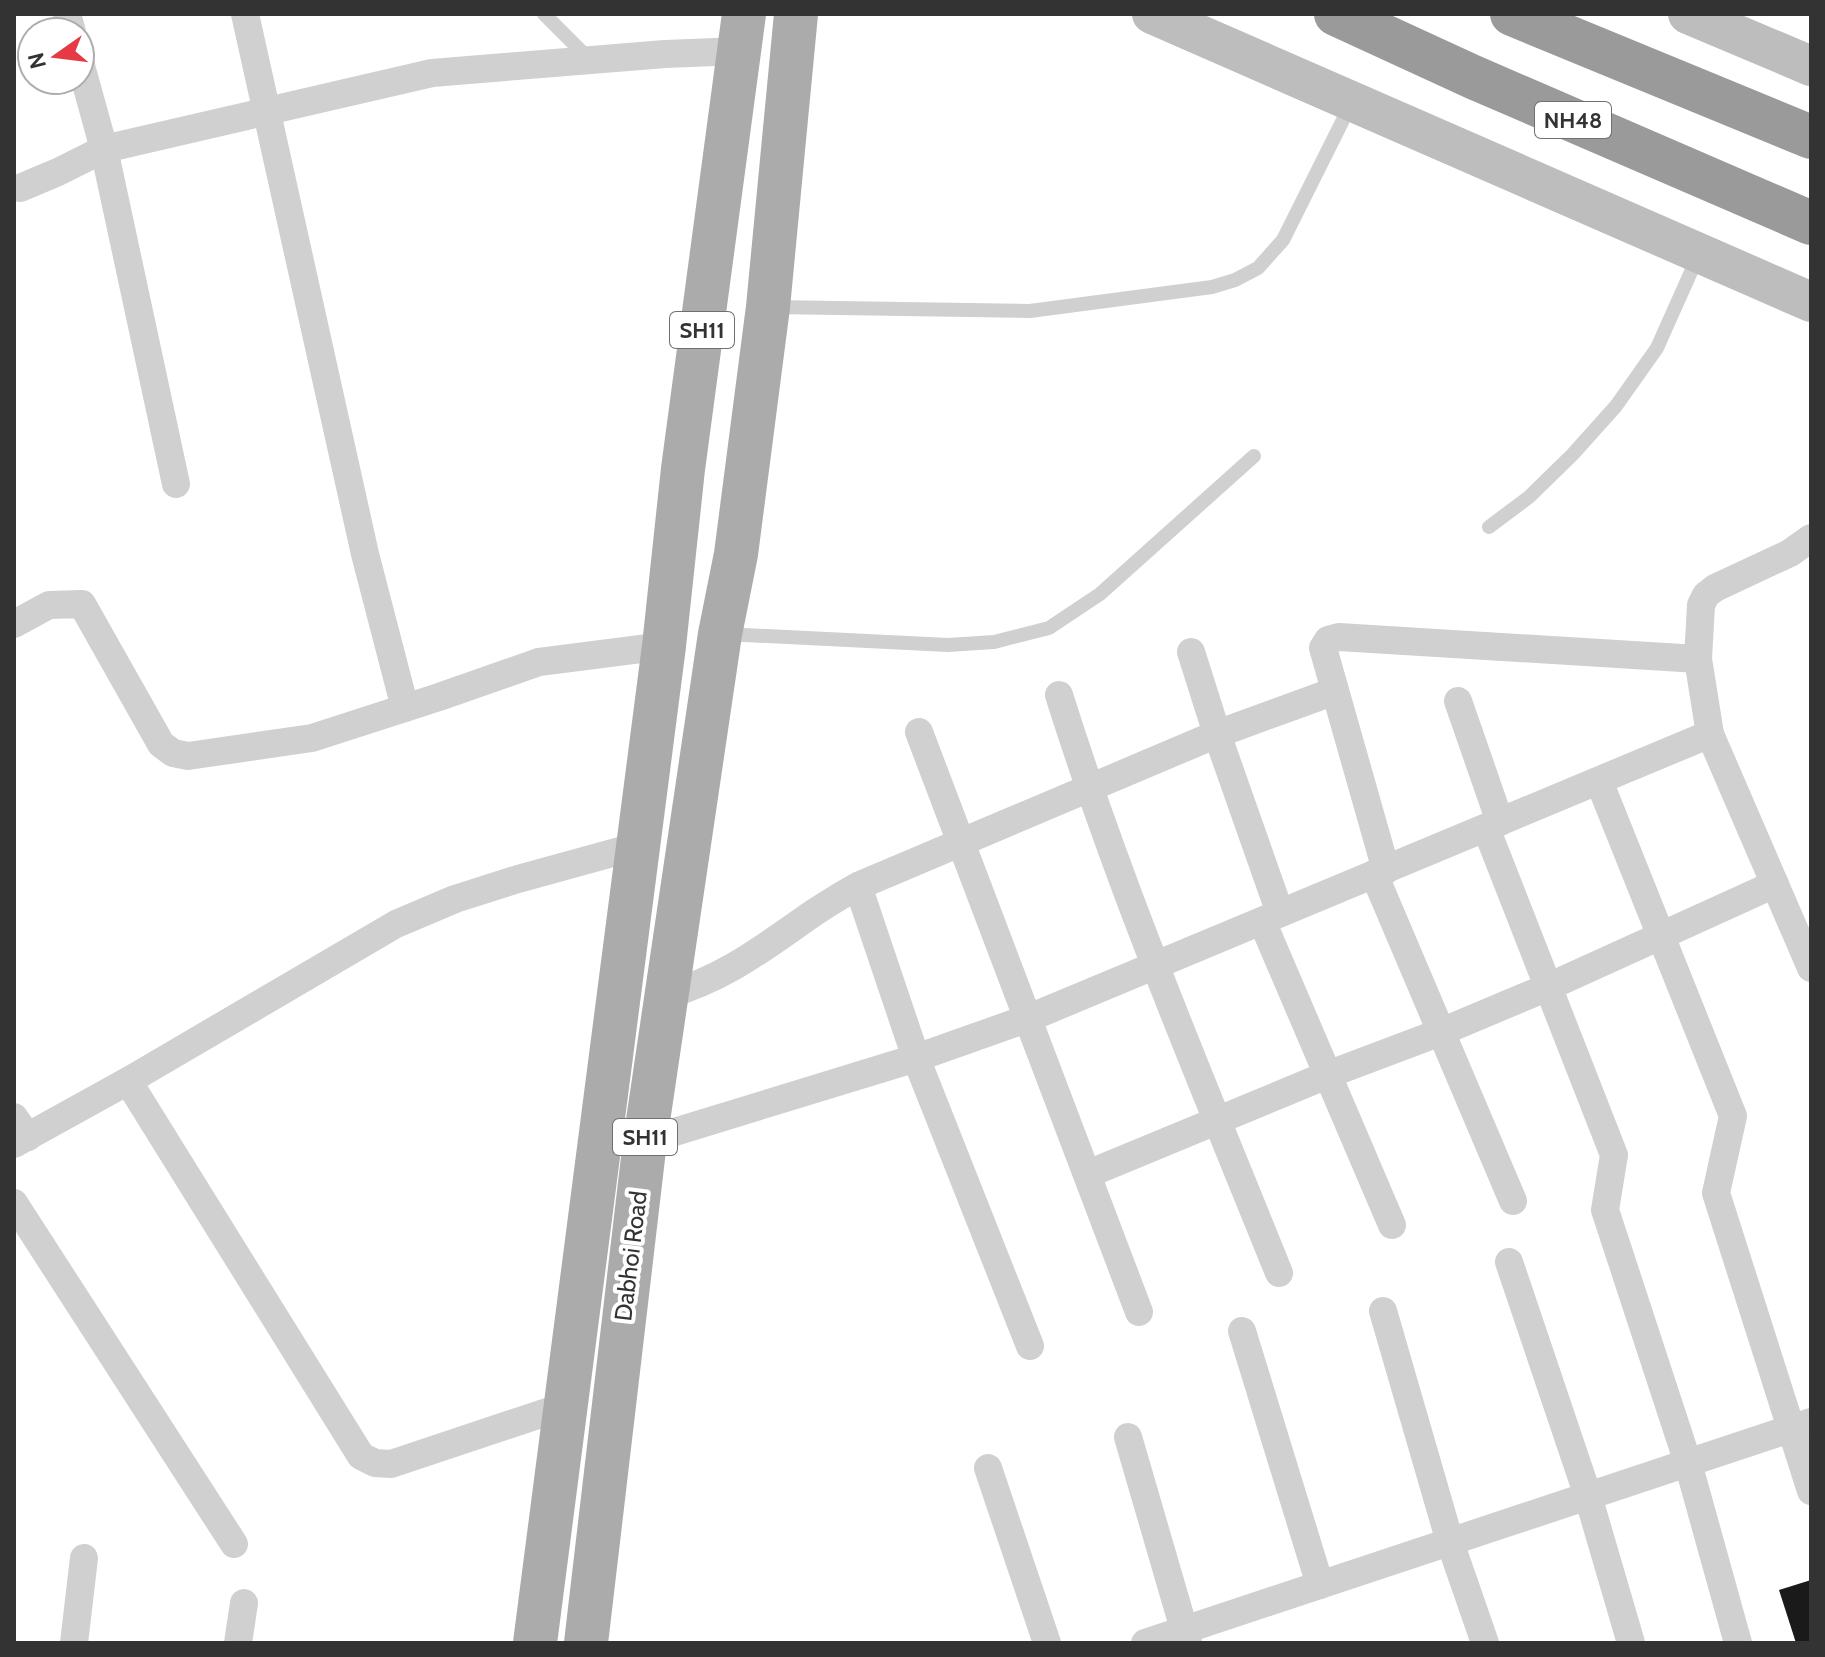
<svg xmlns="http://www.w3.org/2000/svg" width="1825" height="1657" font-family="Cabin,sans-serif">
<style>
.building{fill:#1a1a1a}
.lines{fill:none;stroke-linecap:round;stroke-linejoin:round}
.lane{stroke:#d0d0d0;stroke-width:14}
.street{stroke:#d0d0d0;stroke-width:28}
.secondary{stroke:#bdbdbd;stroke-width:40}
.primary{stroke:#ababab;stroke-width:44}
.highway{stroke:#9a9a9a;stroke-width:44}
.labels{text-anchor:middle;stroke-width:8;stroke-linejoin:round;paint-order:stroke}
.shield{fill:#fff;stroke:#707070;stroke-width:2}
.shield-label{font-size:22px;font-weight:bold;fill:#333}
.street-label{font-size:24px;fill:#333;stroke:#fff}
</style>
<rect width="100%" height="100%" fill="#fff"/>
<!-- building -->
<path class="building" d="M1811 1580V1643H1796L1779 1590Z"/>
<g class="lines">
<!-- lane -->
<g class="lane">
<path d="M544 14 590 60"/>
<path d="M772 307 1030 311 1212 287 1235 280 1258 268 1283 240 1352 102"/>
<path d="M1489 527 1529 497 1573 454 1616 406 1657 348 1699 254"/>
<path d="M724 634 948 645 994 642 1049 628 1100 594 1254 456"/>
</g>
<!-- street -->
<g class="street">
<path d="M67 14 72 32"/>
<path d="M245 14 365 554 405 708"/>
<path d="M20 188 58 172 104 149 80 62"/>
<path d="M176 484 104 149 432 73 665 54 740 51"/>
<path d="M14 624 49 605 82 604 161 744 173 753 188 756 312 738 439 697 539 662 664 646"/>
<path d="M1191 652 1217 734 1280 913"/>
<path d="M1059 695C1121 892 1202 1082 1279 1273"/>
<path d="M1458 701 1500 822"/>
<path d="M919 732 1139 1312"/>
<path d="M1710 734 1698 659 1701 605 1706 595 1715 588 1790 553 1811 538"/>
<path d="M1599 781 1733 1116 1716 1193 1811 1491"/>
<path d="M1486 828 1614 1155 1605 1210 1688 1463 1738 1643"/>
<path d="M1386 870 1323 648 1328 640 1339 637 1698 659"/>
<path d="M1374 874 1513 1201"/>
<path d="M858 886 916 1058 1030 1346"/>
<path d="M1262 921 1392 1225"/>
<path d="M667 995C728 977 764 947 815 912 829 903 843 894 858 886L1217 734 1335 691"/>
<path d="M128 1081 361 1456 375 1463 391 1464 565 1406"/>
<path d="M14 1117 28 1137"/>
<path d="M14 1144 128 1081 396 924 455 899 518 879 638 846"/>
<path d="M632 1145 916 1058 1029 1018 1710 734 1811 968"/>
<path d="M1088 1174 1327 1075 1441 1032 1548 987 1775 884"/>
<path d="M14 1203 234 1544"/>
<path d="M1509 1262 1588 1496 1631 1643"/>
<path d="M1383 1311 1450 1542 1485 1643"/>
<path d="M1242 1331 1320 1585"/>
<path d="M1128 1437 1188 1643"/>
<path d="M988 1468 1047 1643"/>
<path d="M74 1643 84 1558"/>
<path d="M238 1643 244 1603"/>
<path d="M1145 1643 1811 1422"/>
</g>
<!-- secondary -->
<g class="secondary">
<path d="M1152 14 1811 302"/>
<path d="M1688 14 1811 66"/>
</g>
<!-- primary -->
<g class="primary">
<path d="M535 1643 664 646 683 469 744 14"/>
<path d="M586 1643 645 1141 720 634 736 554 768 307 796 14"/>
</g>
<!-- highway -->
<g class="highway">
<path d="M1336 14 1473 77 1811 223"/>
<path d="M1512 14 1811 137"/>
</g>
</g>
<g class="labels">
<!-- shield labels -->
<g class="shield">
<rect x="1535" y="102" width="76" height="36" rx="6"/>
<rect x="670" y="312" width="64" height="36" rx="6"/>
<rect x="613" y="1119" width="64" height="36" rx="6"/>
</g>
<g class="shield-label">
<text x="1573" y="128">NH48</text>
<text x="702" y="338">SH11</text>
<text x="645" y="1145">SH11</text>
</g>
<!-- street labels -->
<g class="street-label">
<text transform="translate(631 1256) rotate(-83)" y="8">Dabhoi Road</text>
</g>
</g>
<!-- border -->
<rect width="1825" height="1657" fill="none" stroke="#333333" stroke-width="32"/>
<!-- north arrow -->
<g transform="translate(56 56) rotate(256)"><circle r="38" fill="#ffffff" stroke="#adadad" stroke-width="2"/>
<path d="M0-6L14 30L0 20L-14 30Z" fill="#e63946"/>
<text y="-12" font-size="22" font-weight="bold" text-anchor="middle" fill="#333333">N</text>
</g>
</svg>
